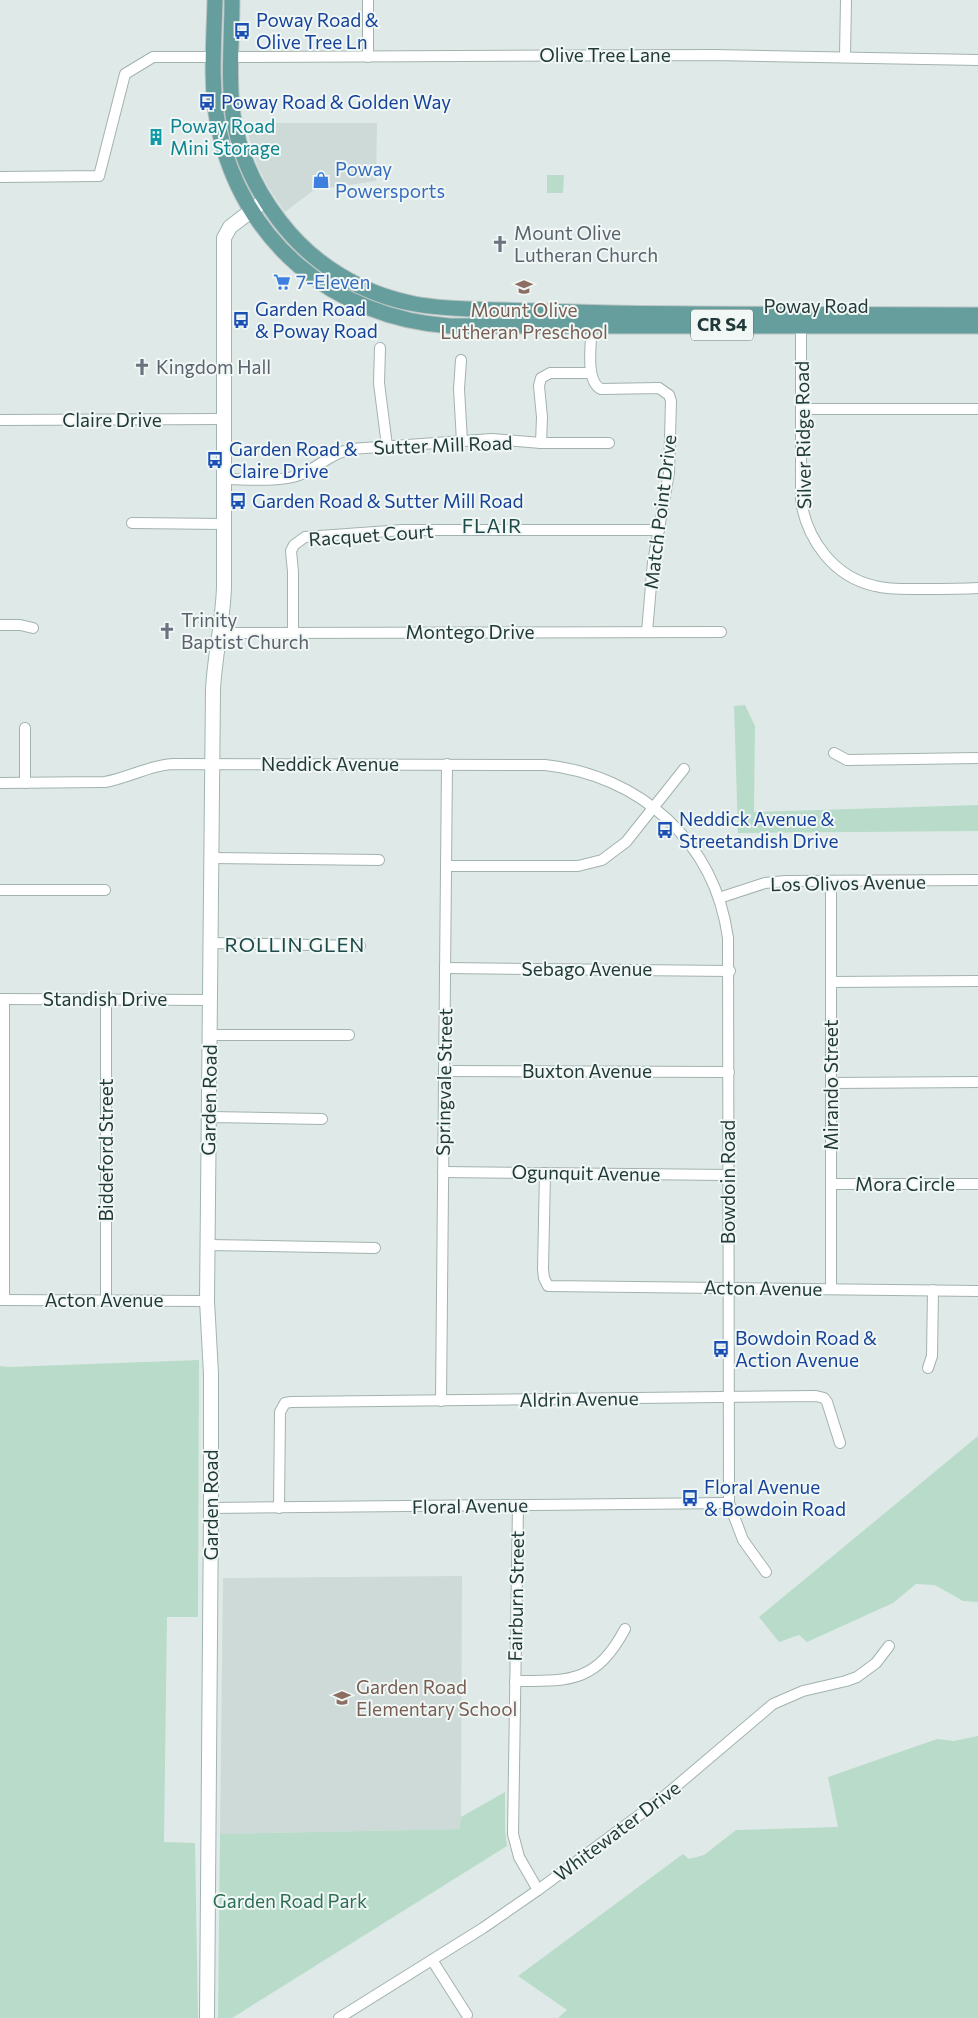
<svg xmlns="http://www.w3.org/2000/svg" width="978" height="2018" font-family="Commissioner,sans-serif">
<style>
.built{fill:#cedad7}
.green{fill:#b9dbca}
.lines{fill:none;stroke-linecap:round;stroke-linejoin:round}
.street-casing{stroke:#a2b2b0;stroke-width:12}
.secondary-casing{stroke:#9fb5b2;stroke-width:16}
.primary-casing{stroke:#bcc4c4;stroke-width:17}
.street{stroke:#fff;stroke-width:10}
.secondary{stroke:#fff;stroke-width:14}
.primary{stroke:#659e9d;stroke-width:15}
.labels{text-anchor:middle;stroke-width:4;stroke-linejoin:round;paint-order:stroke}
.shield{fill:#f0f7f5;stroke:#5f7371;stroke-width:1}
.shield-label{font-size:18px;font-weight:bold;fill:#213a39}
.transit-label{font-size:19px;fill:#164399;stroke:#f0f7f5;text-anchor:start}
.street-label{font-size:19px;fill:#213a39;stroke:#f0f7f5}
.culture-label{font-size:19px;fill:#0d838f;stroke:#f0f7f5;text-anchor:start}
.shop-label{font-size:19px;fill:#366cbe;stroke:#f0f7f5;text-anchor:start}
.worship-label{font-size:19px;fill:#5b616d;stroke:#f0f7f5;text-anchor:start}
.education-label{font-size:19px;fill:#785e54;stroke:#f0f7f5}
.park-label{font-size:19px;fill:#2d6f56;stroke:#f0f7f5}
.neighbourhood-label{font-size:20px;letter-spacing:1px;fill:#1e4b4a;stroke:#f0f7f5}
</style>
<rect width="100%" height="100%" fill="#dfeae8"/>
<!-- built -->
<g class="built">
<path d="M266 123H377L376 181 314 190 285 212 268 187 257 165 245 124Z"/>
<path d="M462 1576 461 1829 220 1834 223 1578Z"/>
</g>
<!-- green -->
<g class="green">
<path d="M547 175H564L563 193H547Z"/>
<path d="M745 705 755 726 754 812 978 805V831L738 833 734 706Z"/>
<path d="M199 1360 198 1617H167L164 1842 195 1843 198 2018H0V1366L9 1367Z"/>
<path d="M978 1436V1602L963 1601 935 1585 916 1584 893 1603 807 1642 799 1635 779 1642 759 1617Z"/>
<path d="M978 1736V2018H558L567 2010 518 1976 683 1854 689 1859 704 1855 736 1830 838 1827 828 1777 937 1739 954 1741Z"/>
<path d="M505 1792V1831L507 1846 232 2018H218L220 1834 460 1829 461 1817Z"/>
</g>
<g class="lines">
<!-- street casing -->
<g class="street-casing">
<g id="street">
<path d="M845 56 846 0"/>
<path d="M232 57 714 55 978 60"/>
<path d="M368 57V0"/>
<path d="M0 177 99 176 125 74 153 57H214"/>
<path d="M592 321C592 338 584 381 601 389L659 388 669 395 671 401 669 473 653 562 647 632"/>
<path d="M801 325V502C808 541 834 577 875 586 891 590 908 589 924 589 942 589 960 589 978 588"/>
<path d="M380 348 379 383 387 446"/>
<path d="M461 360 459 389 462 441"/>
<path d="M801 409H978"/>
<path d="M0 420 224 419"/>
<path d="M541 443 542 417 539 386 541 378 550 373H591"/>
<path d="M224 479C247 479 281 483 302 474 320 466 330 454 351 449L492 439 541 443H609"/>
<path d="M132 523 224 524"/>
<path d="M0 625H20L33 628"/>
<path d="M293 632V572L291 551 294 545 305 537 403 530H659"/>
<path d="M219 633 721 632"/>
<path d="M25 728V783"/>
<path d="M834 753 847 760 978 758"/>
<path d="M0 783 105 782C128 778 150 765 173 764L545 765C640 775 715 842 728 938L729 1503 743 1540 766 1572"/>
<path d="M212 858 379 860"/>
<path d="M446 866H578L602 860 626 842 684 769"/>
<path d="M0 890H105"/>
<path d="M719 898 765 883 785 881 978 880"/>
<path d="M211 943 360 946"/>
<path d="M445 968 730 971"/>
<path d="M831 982 978 981"/>
<path d="M0 999 210 1000"/>
<path d="M4 999V1300"/>
<path d="M210 1035H349"/>
<path d="M444 1071 729 1072"/>
<path d="M831 1083 978 1082"/>
<path d="M209 1117 322 1119"/>
<path d="M443 1172 728 1175"/>
<path d="M545 1173 543 1269 544 1278 548 1286 978 1291"/>
<path d="M831 1184H978"/>
<path d="M208 1245 375 1248"/>
<path d="M831 1289V881"/>
<path d="M0 1300 207 1301"/>
<path d="M106 1300V999"/>
<path d="M928 1368 932 1356 933 1290"/>
<path d="M441 1401 447 764"/>
<path d="M518 1505 513 1834 519 1857 538 1890"/>
<path d="M211 1508 729 1503"/>
<path d="M279 1508 280 1412 285 1403 291 1402 816 1396 824 1398 827 1402 840 1443"/>
<path d="M515 1681C570 1681 596 1683 625 1629"/>
<path d="M432 1960 467 2015"/>
<path d="M339 2018 483 1928 538 1890 661 1799 773 1704 803 1691 846 1681 857 1677 876 1663 889 1646"/>
</g>
</g>
<!-- secondary casing -->
<g class="secondary-casing">
<path id="secondary" d="M207 2018 211 1508V1374L207 1301 213 689C215 654 223 621 224 587V238L230 227 264 201"/>
</g>
<!-- primary casing -->
<g class="primary-casing">
<g id="primary">
<path d="M215 0C214 41 210 85 218 125 241 241 334 318 450 326H978"/>
<path d="M232 0C232 38 228 78 233 115 239 153 256 190 279 220 312 264 361 294 415 304 442 309 469 309 497 310 535 311 574 312 612 313 734 315 856 314 978 315"/>
</g>
</g>
<!-- street -->
<use href="#street" class="street"/>
<!-- secondary -->
<use href="#secondary" class="secondary"/>
<!-- primary -->
<use href="#primary" class="primary"/>
</g>
<!-- icons -->
<defs>
<g id="bus-bare" transform="scale(1.35)"><path d="M-5-6H5V4H4V6H2V4H-2V6H-4V4H-5ZM-3.5-4V0h7V-4ZM-3.5 1.2v1.5H-2V1.2ZM2 1.2v1.5H3.5V1.2Z" fill="#1a4fb4" stroke="#f0f7f5" stroke-width="2.5" paint-order="stroke"/></g>
<g id="building-bare" transform="scale(1.35)"><path d="M-4-6H4V6H1V3H-1V6H-4ZM-2.5-4.3h1.7v1.8h-1.7ZM.8-4.3h1.7v1.8H.8ZM-2.5-1h1.7V.8h-1.7ZM.8-1h1.7V.8H.8Z" fill="#0f9aa8" stroke="#f0f7f5" stroke-width="2.5" paint-order="stroke"/></g>
<g id="shop-bare" transform="scale(1.35)"><path d="M-5-2.5h2.3a2.7 3.5 0 0 1 5.4 0H5L5.5 6h-11ZM-1.5-2.5h3a1.5 2.3 0 0 0-3 0Z" fill="#3f7fe0" stroke="#f0f7f5" stroke-width="2.5" paint-order="stroke"/></g>
<g id="church-bare" transform="scale(1.35)"><path d="M-1.2-6h2.4v3.5h3.3v2.4h-3.3V6h-2.4V-.1h-3.3v-2.4h3.3Z" fill="#6b7280" stroke="#f0f7f5" stroke-width="2.5" paint-order="stroke"/></g>
<g id="supermarket-bare" transform="scale(1.35)"><path d="M-6-5.5h2.5l.6 2H6L4.5 2H-2.5L-4.4-4H-6ZM-1.5 3.2a1.3 1.3 0 1 0 .1 0ZM3 3.2a1.3 1.3 0 1 0 .1 0Z" fill="#3f7fe0" stroke="#f0f7f5" stroke-width="2.5" paint-order="stroke"/></g>
<g id="school-bare" transform="scale(1.35)"><path d="M0-5L7-2L0 1L-7-2ZM-4 1L0 2.5L4 1V4Q0 6-4 4Z" fill="#8d6e63" stroke="#f0f7f5" stroke-width="2.5" paint-order="stroke"/></g>
</defs>
<g fill-rule="evenodd">
<use href="#bus-bare" x="242" y="31"/>
<use href="#bus-bare" x="207" y="102"/>
<use href="#building-bare" x="156" y="137"/>
<use href="#shop-bare" x="321" y="180"/>
<use href="#church-bare" x="500" y="244"/>
<use href="#supermarket-bare" x="282" y="282"/>
<use href="#school-bare" x="524" y="287"/>
<use href="#bus-bare" x="241" y="320"/>
<use href="#church-bare" x="142" y="367"/>
<use href="#bus-bare" x="215" y="460"/>
<use href="#bus-bare" x="238" y="501"/>
<use href="#church-bare" x="167" y="631"/>
<use href="#bus-bare" x="665" y="830"/>
<use href="#bus-bare" x="721" y="1349"/>
<use href="#bus-bare" x="690" y="1498"/>
<use href="#school-bare" x="342" y="1698"/>
</g>
<g class="labels">
<!-- shield labels -->
<rect class="shield" x="691" y="309.5" width="62" height="31" rx="4"/>
<g class="shield-label">
<text x="722" y="331">CR S4</text>
</g>
<!-- transit labels -->
<g class="transit-label">
<text x="256" y="27">Poway Road &amp;<tspan x="256" dy="22">Olive Tree Ln</tspan></text>
<text x="221" y="109">Poway Road &amp; Golden Way</text>
<text x="255" y="316">Garden Road<tspan x="255" dy="22">&amp; Poway Road</tspan></text>
<text x="229" y="456">Garden Road &amp;<tspan x="229" dy="22">Claire Drive</tspan></text>
<text x="252" y="508">Garden Road &amp; Sutter Mill Road</text>
<text x="679" y="826">Neddick Avenue &amp;<tspan x="679" dy="22">Streetandish Drive</tspan></text>
<text x="735" y="1345">Bowdoin Road &amp;<tspan x="735" dy="22">Action Avenue</tspan></text>
<text x="704" y="1494">Floral Avenue<tspan x="704" dy="22">&amp; Bowdoin Road</tspan></text>
</g>
<!-- street labels -->
<g class="street-label">
<text x="605" y="62">Olive Tree Lane</text>
<text x="816" y="313">Poway Road</text>
<text x="112" y="427">Claire Drive</text>
<text transform="translate(803 435) rotate(-91)" y="7">Silver Ridge Road</text>
<text transform="translate(443 445) rotate(-2)" y="7">Sutter Mill Road</text>
<text transform="translate(660 512) rotate(-83)" y="7">Match Point Drive</text>
<text transform="translate(371 535) rotate(-4)" y="7">Racquet Court</text>
<text x="470" y="639">Montego Drive</text>
<text x="330" y="771">Neddick Avenue</text>
<text transform="translate(848 883) rotate(-1)" y="7">Los Olivos Avenue</text>
<text x="587" y="976">Sebago Avenue</text>
<text x="105" y="1006">Standish Drive</text>
<text x="587" y="1078">Buxton Avenue</text>
<text transform="translate(444 1082) rotate(-89)" y="7">Springvale Street</text>
<text transform="translate(831 1085) rotate(-90)" y="7">Mirando Street</text>
<text transform="translate(209 1100) rotate(-89)" y="7">Garden Road</text>
<text transform="translate(106 1150) rotate(-90)" y="7">Biddeford Street</text>
<text transform="translate(586 1173) rotate(1)" y="7">Ogunquit Avenue</text>
<text transform="translate(728 1182) rotate(-90)" y="7">Bowdoin Road</text>
<text x="905" y="1191">Mora Circle</text>
<text transform="translate(763 1288) rotate(1)" y="7">Acton Avenue</text>
<text x="104" y="1307">Acton Avenue</text>
<text transform="translate(579 1399) rotate(-1)" y="7">Aldrin Avenue</text>
<text transform="translate(211 1505) rotate(-90)" y="7">Garden Road</text>
<text transform="translate(470 1506) rotate(-1)" y="7">Floral Avenue</text>
<text transform="translate(516 1596) rotate(-89)" y="7">Fairburn Street</text>
<text transform="translate(617 1831) rotate(-37)" y="7">Whitewater Drive</text>
</g>
<!-- culture labels -->
<g class="culture-label">
<text x="170" y="133">Poway Road<tspan x="170" dy="22">Mini Storage</tspan></text>
</g>
<!-- shop labels -->
<g class="shop-label">
<text x="335" y="176">Poway<tspan x="335" dy="22">Powersports</tspan></text>
<text x="296" y="289">7-Eleven</text>
</g>
<!-- worship labels -->
<g class="worship-label">
<text x="514" y="240">Mount Olive<tspan x="514" dy="22">Lutheran Church</tspan></text>
<text x="156" y="374">Kingdom Hall</text>
<text x="181" y="627">Trinity<tspan x="181" dy="22">Baptist Church</tspan></text>
</g>
<!-- education labels -->
<g class="education-label">
<text x="524" y="317">Mount Olive<tspan x="524" dy="22">Lutheran Preschool</tspan></text>
<text x="356" y="1694" text-anchor="start">Garden Road<tspan x="356" dy="22">Elementary School</tspan></text>
</g>
<!-- park labels -->
<g class="park-label">
<text x="290" y="1908">Garden Road Park</text>
</g>
<!-- neighbourhood labels -->
<g class="neighbourhood-label">
<text x="492" y="533">FLAIR</text>
<text x="295" y="952">ROLLIN GLEN</text>
</g>
</g>
</svg>
